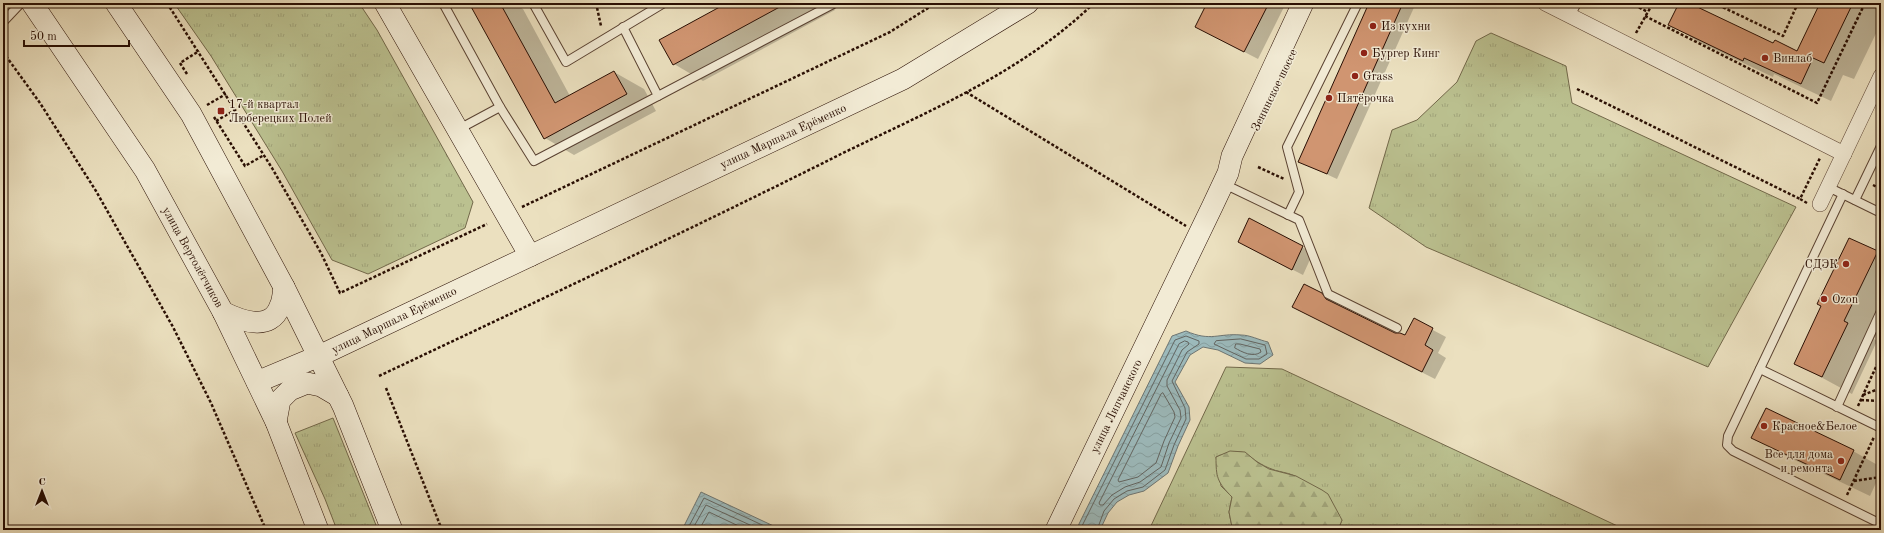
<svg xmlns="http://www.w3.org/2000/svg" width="1884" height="533" font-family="'Old Standard TT',serif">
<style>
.grass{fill:url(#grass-tufts);stroke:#72684a}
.forest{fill:url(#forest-firs);stroke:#72684a}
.water{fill:url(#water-waves);stroke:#6e7572}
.shadow{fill:#0003}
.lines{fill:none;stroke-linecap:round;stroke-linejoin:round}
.shore{stroke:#626460;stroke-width:1}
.building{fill:#d09571;stroke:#290e03}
.lane-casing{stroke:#5a4232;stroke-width:10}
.street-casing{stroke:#5a4232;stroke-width:16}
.secondary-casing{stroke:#290e03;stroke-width:22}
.path{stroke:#290e03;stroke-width:2.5;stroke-dasharray:3 2;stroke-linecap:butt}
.lane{stroke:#f2ebd5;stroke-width:8}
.street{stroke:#f2ebd5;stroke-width:15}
.secondary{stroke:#f2ebd5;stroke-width:21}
.poi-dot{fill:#8f2418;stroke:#f2ebd5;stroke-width:1.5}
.labels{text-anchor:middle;stroke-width:3;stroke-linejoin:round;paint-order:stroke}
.poi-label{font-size:12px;fill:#290e03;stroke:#f2ebd5;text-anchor:start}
.street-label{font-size:12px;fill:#290e03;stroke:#f2ebd5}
</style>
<defs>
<pattern id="grass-tufts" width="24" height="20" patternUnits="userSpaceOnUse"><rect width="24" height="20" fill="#bbc190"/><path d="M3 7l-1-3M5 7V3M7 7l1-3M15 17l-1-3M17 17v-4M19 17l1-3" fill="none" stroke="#a1a57b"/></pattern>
<pattern id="forest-firs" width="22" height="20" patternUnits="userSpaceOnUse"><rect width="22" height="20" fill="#bbc190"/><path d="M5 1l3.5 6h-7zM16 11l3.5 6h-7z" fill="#a1a57b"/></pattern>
<pattern id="water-waves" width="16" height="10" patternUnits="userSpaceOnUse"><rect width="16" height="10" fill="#9cbabc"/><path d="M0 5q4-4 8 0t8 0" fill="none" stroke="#869fa0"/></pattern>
</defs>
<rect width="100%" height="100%" fill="#ebe0bf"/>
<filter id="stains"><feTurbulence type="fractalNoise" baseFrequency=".005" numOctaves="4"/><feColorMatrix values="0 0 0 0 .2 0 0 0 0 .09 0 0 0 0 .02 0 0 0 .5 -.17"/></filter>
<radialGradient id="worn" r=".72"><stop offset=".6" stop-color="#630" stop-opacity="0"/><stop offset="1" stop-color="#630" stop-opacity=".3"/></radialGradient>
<!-- grass -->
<g class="grass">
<path d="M174 3H359L377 30 473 202 465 228 368 274 332 260 282 171 211 56Z"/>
<path d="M1491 33 1566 66 1572 103 1796 207 1708 367 1426 247 1369 208 1392 130 1417 120 1457 82 1476 41Z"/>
<path d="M1226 367 1282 369 1626 530H1338L1342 520C1333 511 1304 480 1295 476 1287 472 1277 472 1269 468 1243 457 1249 444 1216 457L1221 486 1232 497 1229 512 1232 527 1236 530H1149Z"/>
<path d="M333 418 378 530H337L325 499 295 433Z"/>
</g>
<!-- forest -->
<path class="forest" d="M1230 451 1245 452 1257 462 1269 469 1296 476 1322 490 1328 494 1342 520 1338 530H1236L1232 527 1229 512 1232 497C1217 482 1216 477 1216 457Z"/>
<!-- water -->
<g class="water">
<path d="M1186 331C1211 342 1218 333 1241 335 1250 335 1259 340 1268 342L1273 355 1260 364 1245 363 1218 350 1203 347 1190 355 1175 382 1189 407 1190 420 1178 446 1168 473 1144 491 1129 495 1117 502 1108 513 1100 530H1076L1172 336Z"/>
<path d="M701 492 780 529 779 530H682Z"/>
</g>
<!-- shadow -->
<g class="shadow">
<path d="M473 3H512L523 9 570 96 614 72 644 89 656 111 574 155 545 138Z"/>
<path d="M729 3H831L835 10 703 81 674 64Z"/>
<path d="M1208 3H1286L1258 59 1196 27Z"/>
<path d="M1370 3H1416L1337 179 1300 162Z"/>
<path d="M1680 3H1686L1773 45 1798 52 1821 3H1881V23L1854 79 1843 75 1831 101 1774 74 1773 77 1699 42 1670 24Z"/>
<path d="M1250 220 1313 253 1303 275 1249 247Z"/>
<path d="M1877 252 1881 254V323L1874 339 1877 341 1852 394 1795 363 1822 306Z"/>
<path d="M1321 294 1335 302 1338 306 1395 334 1406 337 1414 320 1446 337 1438 353 1446 358 1435 379 1307 314Z"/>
<path d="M1753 437 1853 451 1881 467V472L1870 496 1782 454Z"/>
</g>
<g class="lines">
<!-- shore -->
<g class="shore">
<path d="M1241 339 1265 345 1267 354 1259 359H1246L1214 344 1216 341Z"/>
<path d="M1185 341 1188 342 1189 344 1182 350 1167 380V386L1180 410 1181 418 1169 443 1161 467 1140 482 1125 487 1112 495 1103 505H1100L1099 503 1179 344Z"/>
<path d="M1236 344H1240L1260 349 1261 352C1253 358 1242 352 1235 348Z"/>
<path d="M1163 393 1174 412 1175 417 1164 441 1156 463 1138 477 1119 482 1118 480 1161 394Z"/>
<path d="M687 530 704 498 773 530"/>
<path d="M692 530 706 505 761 530"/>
<path d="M699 530 709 512 747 530"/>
<path d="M1080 530 1175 340 1186 336 1199 341V344L1187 352 1172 381 1185 408 1186 419 1174 445 1165 470 1143 487 1127 491 1114 499 1104 511 1097 530"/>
</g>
</g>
<!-- building -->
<g class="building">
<path d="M469 3H500L555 103 614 71 627 94 544 139Z"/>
<path d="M727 3H787L673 65 659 40Z"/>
<path d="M1207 3H1269L1244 52 1195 27Z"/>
<path d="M1369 3H1403L1327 174 1298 162Z"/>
<path d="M1679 3H1689L1773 43 1775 40 1797 51 1820 3H1853L1824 63 1813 58 1801 84 1744 58 1743 61 1668 25Z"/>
<path d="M1249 218 1303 246 1292 270 1238 242Z"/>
<path d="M1849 238 1878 251 1844 321 1848 323 1822 377 1794 364 1821 306 1817 304Z"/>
<path d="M1304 284 1322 293 1326 299 1395 333H1400L1405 335 1414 318 1433 328 1425 345 1433 350 1422 372 1292 307Z"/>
<path d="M1766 408 1854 450 1840 480 1751 438Z"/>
</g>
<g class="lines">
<!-- lane casing -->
<g class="lane-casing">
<g id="lane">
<path d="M443 3 500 107 534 161 658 96 623 27"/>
<path d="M533 3 566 62 664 3"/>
<path d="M1570 16 1577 3"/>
<path d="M3 22 21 3"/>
<path d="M658 96 835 3"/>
<path d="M459 129 500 107"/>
<path d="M1224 184 1299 220 1328 294 1397 328"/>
<path d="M1828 187 1881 213"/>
<path d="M1843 194 1728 436 1727 445 1733 451 1881 524"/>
<path d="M1855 200 1881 146"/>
<path d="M1288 215 1299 192 1287 147 1358 3"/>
<path d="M1760 369 1881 428"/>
<path d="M1837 407 1881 311"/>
</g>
</g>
<!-- street casing -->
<g class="street-casing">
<g id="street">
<path d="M1545 3 1844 154"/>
<path d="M1820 204 1881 76"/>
</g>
</g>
<!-- secondary casing -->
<g class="secondary-casing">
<g id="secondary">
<path d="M32 3 145 170 223 312 276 422 318 530"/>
<path d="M116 3 191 114 284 287 343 406 392 530"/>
<path d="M385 3 530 256"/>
<path d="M223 312C241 321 271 332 280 306 283 300 283 293 284 287"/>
<path d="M257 382 319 356 903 79 1028 3"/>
<path d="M276 422 280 400 290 390 307 383 321 386 338 396"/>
<path d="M1056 530 1212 207 1228 173 1232 156 1303 3"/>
</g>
</g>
<!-- path -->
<g class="path">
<path d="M167 3 272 168 321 253 340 293 487 224"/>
<path d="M596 3 601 26"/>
<path d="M1630 3 1648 12"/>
<path d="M1714 3 1783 36 1798 3"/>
<path d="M1645 16 1817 103 1865 3"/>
<path d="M1636 33 1653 3"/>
<path d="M3 52 40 103 96 191 173 327 211 403 266 530"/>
<path d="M187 74 180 63 199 51"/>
<path d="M1577 89 1800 199"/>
<path d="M966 92 1186 226"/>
<path d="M207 105 226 94"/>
<path d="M214 117 245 166 264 155"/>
<path d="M216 121 235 110"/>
<path d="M1258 167 1284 179"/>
<path d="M1873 185 1881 189"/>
<path d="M1807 203 1800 199 1820 158"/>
<path d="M522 207 890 32 936 3"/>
<path d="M379 376C533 303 688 231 841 154 929 111 1023 72 1094 3"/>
<path d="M386 388 442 530"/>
<path d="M1863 395 1881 388"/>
<path d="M1861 400 1881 401"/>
<path d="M1858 406 1881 356"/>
<path d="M1854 481 1881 477"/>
<path d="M1847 495 1874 437"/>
</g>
<!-- lane -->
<use href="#lane" class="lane"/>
<!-- street -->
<use href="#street" class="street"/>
<!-- secondary -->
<use href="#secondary" class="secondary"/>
</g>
<!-- markers -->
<g class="poi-dot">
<circle cx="1373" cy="26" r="4"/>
<circle cx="1364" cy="53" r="4"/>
<circle cx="1765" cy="58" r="4"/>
<circle cx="1355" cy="76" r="4"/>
<circle cx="1329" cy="98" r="4"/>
<rect x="217" y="107" width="8" height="8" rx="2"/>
<circle cx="1846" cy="264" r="4"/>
<circle cx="1824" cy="299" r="4"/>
<circle cx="1764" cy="426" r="4"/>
<circle cx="1841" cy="461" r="4"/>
</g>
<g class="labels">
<!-- poi labels -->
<g class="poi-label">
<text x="1381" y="30">Из кухни</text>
<text x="1372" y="57">Бургер Кинг</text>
<text x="1773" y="62">Винлаб</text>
<text x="1363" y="80">Grass</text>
<text x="1337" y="102">Пятёрочка</text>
<text x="229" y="108">17-й квартал<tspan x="229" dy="14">Люберецких Полей</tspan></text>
<text x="1838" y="268" text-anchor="end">СДЭК</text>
<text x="1832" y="303">Ozon</text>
<text x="1772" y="430">Красное&amp;Белое</text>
<text x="1833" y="458" text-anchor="end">Все для дома<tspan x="1833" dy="14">и ремонта</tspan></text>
</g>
<!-- street labels -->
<g class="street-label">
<text transform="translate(1274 90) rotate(-64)" y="4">Зенинское шоссе</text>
<text transform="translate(783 136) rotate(-25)" y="4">улица Маршала Ерёменко</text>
<text transform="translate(193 257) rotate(61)" y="4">улица Вертолётчиков</text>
<text transform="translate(394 320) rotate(-26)" y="4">улица Маршала Ерёменко</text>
<text transform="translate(1116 406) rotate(-64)" y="4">улица Липчанского</text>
</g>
</g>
<!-- margin -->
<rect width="1884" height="533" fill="none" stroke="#ebe0bf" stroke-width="16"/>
<rect x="4" y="4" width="1876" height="525" fill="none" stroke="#290e03" stroke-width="2"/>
<rect x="8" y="8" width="1868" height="517" fill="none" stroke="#290e03"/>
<!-- north arrow -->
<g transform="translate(42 491)" stroke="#f2ebd5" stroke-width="3" paint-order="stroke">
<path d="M0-3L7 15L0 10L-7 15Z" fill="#290e03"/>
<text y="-6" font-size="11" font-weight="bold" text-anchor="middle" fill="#290e03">С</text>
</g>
<!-- scale -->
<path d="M24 40v6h105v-6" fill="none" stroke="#290e03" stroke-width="2"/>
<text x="30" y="40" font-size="12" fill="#290e03" stroke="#f2ebd5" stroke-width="3" paint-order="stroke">50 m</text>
<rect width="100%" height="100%" filter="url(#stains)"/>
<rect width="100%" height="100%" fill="url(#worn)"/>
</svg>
